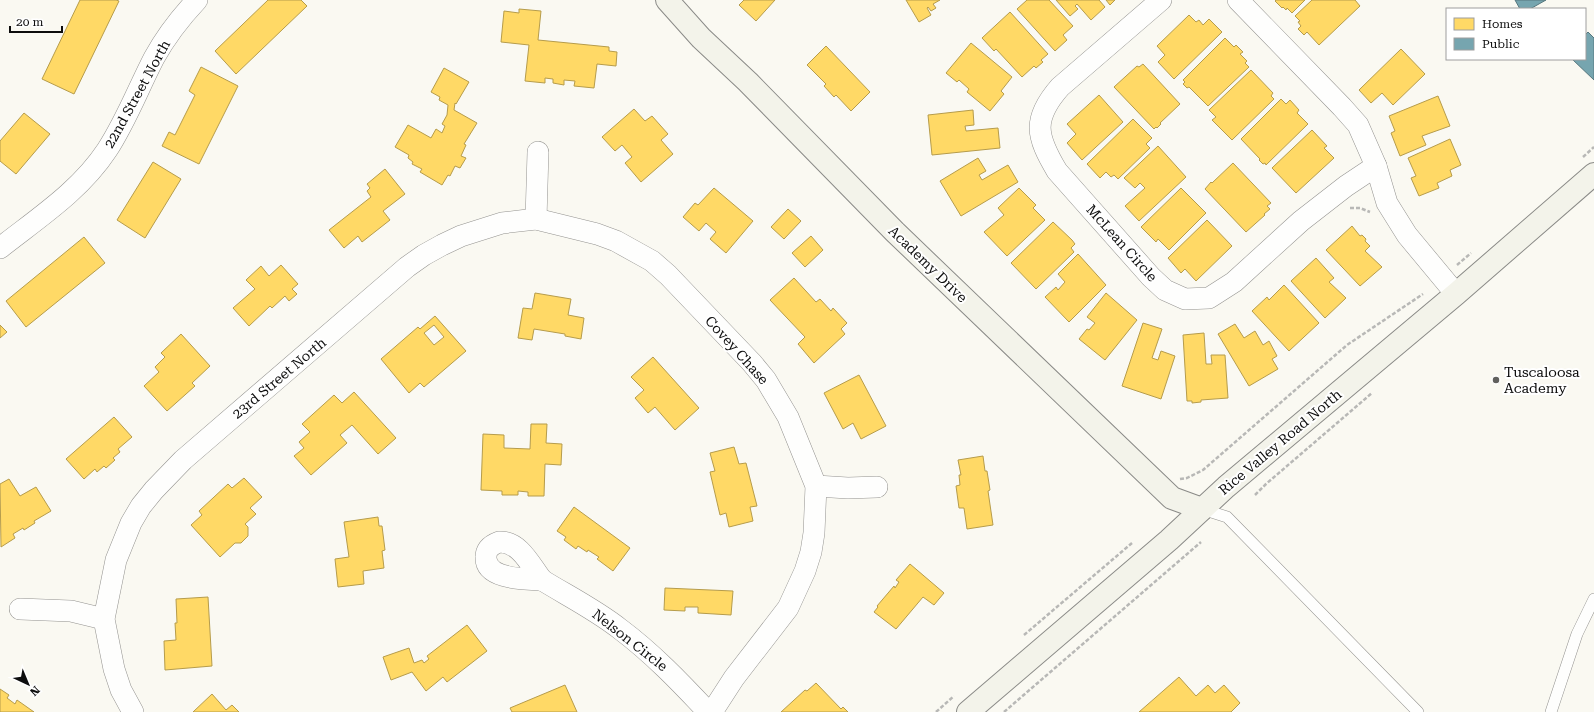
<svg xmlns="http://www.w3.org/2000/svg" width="1594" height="712" font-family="'Roboto Serif',serif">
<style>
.homes{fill:#ffd966;stroke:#b69c4b;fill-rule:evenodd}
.public{fill:#76a5af;stroke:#56777e}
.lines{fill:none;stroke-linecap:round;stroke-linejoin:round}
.lane-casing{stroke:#949390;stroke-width:12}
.street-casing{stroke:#949390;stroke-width:22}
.secondary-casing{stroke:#8a8a87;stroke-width:24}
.path{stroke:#b8b8b6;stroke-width:2.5;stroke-dasharray:4 2;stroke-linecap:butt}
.lane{stroke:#fefefd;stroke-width:11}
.street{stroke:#fefefd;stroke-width:21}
.secondary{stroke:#f3f3ea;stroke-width:22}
.poi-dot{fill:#60605d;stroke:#fff;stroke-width:1.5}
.labels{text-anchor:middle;stroke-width:4;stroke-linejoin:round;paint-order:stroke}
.street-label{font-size:14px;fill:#0d0d0d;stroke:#fff}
.poi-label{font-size:14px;fill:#0d0d0d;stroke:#fff;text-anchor:start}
</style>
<rect width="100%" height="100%" fill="#faf9f2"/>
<!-- homes -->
<g class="homes">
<path d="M80 0H116L119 1 74 94 42 79Z"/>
<path d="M268 0H301L307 6 236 74 215 51Z"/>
<path d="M744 0H775L756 21 739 5Z"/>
<path d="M906 0H940L933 4 936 8 931 11 928 7 927 8 931 15 919 22Z"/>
<path d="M1027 0H1049L1073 26 1063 35 1067 40 1055 51 1017 9Z"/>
<path d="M1056 0H1099L1105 7 1091 20 1077 4 1075 6 1078 9 1070 16Z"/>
<path d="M1106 0H1115L1110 5Z"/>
<path d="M1276 0H1305L1292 13 1287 8 1286 10 1283 7 1282 8 1275 1Z"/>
<path d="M1312 0H1355L1360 6 1319 45 1307 32 1304 35 1298 29 1301 26 1298 22 1300 21 1295 16Z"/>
<path d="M519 9 541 11 538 40 609 47V51L617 52 616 66 597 64 594 88 574 86 575 81 564 80V85L553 83V79L545 78V83L525 81 529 45 501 42 504 11 519 13Z"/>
<path d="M1010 12 1048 54 1041 60 1043 62 1036 68 1034 66 1022 77 996 49 994 51 982 38Z"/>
<path d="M1189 15 1196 22 1199 20 1203 25 1209 19 1222 32 1174 79 1158 62 1165 55 1157 46Z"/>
<path d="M1225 38 1234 47 1236 45 1243 52 1240 54 1247 61 1245 63 1249 67 1208 106 1189 87 1187 88 1183 84 1185 82 1183 80Z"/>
<path d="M971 43 1012 77 1001 91 1004 94 990 111 967 92 969 89 959 80 957 82 946 73Z"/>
<path d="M826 46 870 92 851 111 836 95 834 97 824 86 826 84 807 65Z"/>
<path d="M1401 49 1425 74 1393 105 1382 93 1371 103 1359 90Z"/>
<path d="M1143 64 1180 104 1160 123 1161 124 1157 128 1156 127 1154 129 1114 87 1137 66 1139 67Z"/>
<path d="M201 67 238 86 199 164 162 146 169 132 175 135 195 95 189 91Z"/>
<path d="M444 68 469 82 456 104 455 103 454 110 477 123 464 144 466 145 461 156 466 158 460 168 455 166 450 176 448 175 442 185 420 172 422 169 412 164 413 162 408 158 409 155 395 147 408 125 431 138 436 129 442 133 445 126 442 124 447 115 448 105 439 100 440 97 431 92Z"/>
<path d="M1251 70 1273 93 1271 96 1274 99 1232 140 1212 120 1216 117 1209 110Z"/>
<path d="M1099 95 1123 122 1082 160 1067 143 1076 134 1067 124Z"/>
<path d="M1438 96 1450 126 1422 136 1426 145 1400 156 1391 133 1395 131 1389 116Z"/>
<path d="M1281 99 1286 104 1290 100 1299 110 1297 113 1308 124 1266 165 1265 163 1263 164 1259 160 1260 159 1241 139Z"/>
<path d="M634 109 645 121 652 116 668 134 661 140 673 154 641 182 625 163 632 157 622 145 615 151 602 137Z"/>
<path d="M973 110 974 125 965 126 966 131 998 128 1000 148 932 155 928 115Z"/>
<path d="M24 113 50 134 16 174 0 161V141Z"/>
<path d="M1133 119 1152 138 1146 144 1150 148 1118 179 1114 175 1111 177 1106 172 1100 178 1087 164Z"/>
<path d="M1312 130 1327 146 1324 148 1334 158 1296 193 1272 168Z"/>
<path d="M1450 139 1461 165 1450 170 1452 176 1437 183 1439 188 1419 196 1411 178 1416 176 1408 158Z"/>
<path d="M1158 146 1186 177 1139 221 1125 206 1145 188 1140 183 1135 188 1124 178Z"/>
<path d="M978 158 986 171 979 175 982 180 1008 165 1018 182 961 216 940 181Z"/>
<path d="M153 162 181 179 145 238 117 220Z"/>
<path d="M1233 163 1271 203 1267 206 1270 209 1264 214 1265 215 1246 232 1205 189 1211 182 1212 183Z"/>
<path d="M385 169 405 194 383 211 390 220 362 242 358 236 344 248 329 230 371 197 367 191 370 188 367 184Z"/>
<path d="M714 188 753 221 726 253 710 239 716 232 706 223 699 231 683 217 695 203 698 205Z"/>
<path d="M1019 188 1036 205 1033 208 1045 220 1007 256 984 232 1004 215 998 208Z"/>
<path d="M1181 188 1206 213 1169 250 1158 239 1156 242 1141 227Z"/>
<path d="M788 209 801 221 784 239 771 227Z"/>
<path d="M1207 220 1232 246 1196 281 1185 269 1181 273 1168 258Z"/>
<path d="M1053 222 1072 240 1075 244 1071 248 1074 252 1036 289 1011 263Z"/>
<path d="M1352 226 1360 236 1362 235 1366 239 1365 241 1370 246 1365 251 1382 267 1360 286 1326 250Z"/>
<path d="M811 236 823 250 805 267 792 253Z"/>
<path d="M84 237 105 263 26 327 6 301Z"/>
<path d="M1078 254 1106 285 1069 322 1045 297 1056 287 1058 290 1065 282 1058 274Z"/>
<path d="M1316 258 1334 278 1329 282 1346 298 1325 318 1291 281Z"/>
<path d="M281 265 298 284 292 289 297 294 289 301 285 296 272 308 270 306 249 326 233 308 255 289 246 280 261 266 269 276Z"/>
<path d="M794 278 816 302 820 299 831 311 833 308 847 323 841 329 845 334 814 363 798 344 805 337 770 300Z"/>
<path d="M1284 285 1319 323 1289 351 1252 311 1267 297 1269 300Z"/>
<path d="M535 293 571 299 568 315 584 318 581 339 565 336V334L534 329 532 340 518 338 523 308 532 309Z"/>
<path d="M1106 293 1137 320 1105 360 1079 339 1087 329 1089 330 1095 323 1087 317Z"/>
<path d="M435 316 466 351 424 387 420 383 409 393 381 359 418 327 420 329ZM434 325 444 337 434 345 424 333Z"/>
<path d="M1143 323 1162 329 1152 358 1158 360 1161 351 1175 356 1161 399 1122 386Z"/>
<path d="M1235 324 1244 338 1255 331 1263 345 1269 341 1277 356 1272 359 1278 369 1249 386 1218 334Z"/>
<path d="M0 325 7 332 0 338Z"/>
<path d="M1204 333 1206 364H1212L1211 355H1225L1228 398 1201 400V402L1192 403V401H1187L1183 335Z"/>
<path d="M181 334 210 366 192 383 195 386 167 411 144 386 159 372 155 367 165 357 161 353Z"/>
<path d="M653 357 699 408 675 430 655 407 648 413 635 398 644 390 631 377Z"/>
<path d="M859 375 886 426 861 439 853 423 843 429 824 393Z"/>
<path d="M354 392 396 438 378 454 352 425 340 435 347 443 311 475 294 456 304 448 299 442 310 432 302 424 334 395 342 403Z"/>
<path d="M114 417 132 437 118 449 120 452 113 458 115 460 106 468 104 466 97 472 95 469 84 479 66 459Z"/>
<path d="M531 424H547L546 443 562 444 561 465 545 464 544 496H528V492L518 491V495H502V491L481 490 483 434 504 435V448L530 449Z"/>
<path d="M734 447 739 464 746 463 757 506 750 507 753 521 729 527 726 513 720 515 710 472 715 471 710 453Z"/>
<path d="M983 456 985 471H987L990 490 988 491 993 525 967 529 964 508H959L956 486 960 485 959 475H961L958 460Z"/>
<path d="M244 478 262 497 250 508 256 514 245 524 248 527V536L241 543H235L220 557 191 525 202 515 199 511 228 484 232 488Z"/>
<path d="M9 479 20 496 36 487 51 511 34 521 35 523 24 530 23 528 13 534 15 538 1 547 0 484Z"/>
<path d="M574 507 630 548 613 571 597 559 599 557 588 550 587 552 578 546 576 549 564 540 566 537 557 531Z"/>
<path d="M378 517 379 526H382L385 550 382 551 384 568 363 571 364 584 338 587 335 559 349 557 344 522Z"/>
<path d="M910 564 944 593 934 605 923 597 896 629 874 612 878 607 877 606 894 586 895 588 899 582 896 580Z"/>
<path d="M665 588 733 591 731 615 698 613V607H685V611L664 610Z"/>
<path d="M208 597 212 666 165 670 164 641 176 640 175 623H177L176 599Z"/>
<path d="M467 625 487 651 447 682 443 677 426 691 412 672 391 680 383 657 409 648 414 663 422 660 424 663 429 659 427 656Z"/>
<path d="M1179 677 1196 696 1208 685 1215 693 1224 685 1240 703 1231 712H1139Z"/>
<path d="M816 683 841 709 843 707 848 712H781L805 690 807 691Z"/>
<path d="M565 685 577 712H512L510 708Z"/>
<path d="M0 689 9 695 7 698 15 704 17 700 34 712H0Z"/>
<path d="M212 694 226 710 232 705 239 712H193Z"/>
</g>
<!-- public -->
<g class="public">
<path d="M1515 0H1546L1530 9H1520Z"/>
<path d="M1588 32 1594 38V80L1572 59H1585V35Z"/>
</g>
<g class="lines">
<!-- lane casing -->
<g class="lane-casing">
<g id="lane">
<path d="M1202 509 1227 517 1418 712"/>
<path d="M1551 712 1577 634 1594 599"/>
</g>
</g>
<!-- street casing -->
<g class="street-casing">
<g id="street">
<path d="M1161 0 1060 87C1032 119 1036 136 1057 171L1151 277 1165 290 1185 299 1209 298 1234 282 1301 221 1346 186 1376 166 1358 125 1342 107 1238 0"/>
<path d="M1376 166 1387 203 1407 235 1456 294"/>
<path d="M536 219 538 152"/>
<path d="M0 248C38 218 80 191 107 150 126 121 138 89 154 58 165 38 181 17 197 0"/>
<path d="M816 486 848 488 877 487"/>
<path d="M499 542C520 541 531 566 542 580 527 579 485 580 486 557 486 549 491 545 499 542Z"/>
<path d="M542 580C568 596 596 610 620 629 652 653 680 682 708 712"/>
<path d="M20 609 71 611 104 619"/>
<path d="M133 712 121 690 114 669 104 619 116 560 131 523 141 506 154 490 183 460 407 267 424 255 442 245 461 236 502 223 536 219 597 234 616 241 652 261 668 275 752 363 766 380 788 417 816 486 814 533 811 552 805 571 788 608 734 678 712 712"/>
</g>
</g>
<!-- secondary casing -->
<g class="secondary-casing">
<g id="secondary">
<path d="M667 0 701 38 748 82 895 232 1172 498 1202 509"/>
<path d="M968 712 1169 540 1226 487 1456 294 1594 174"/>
</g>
</g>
<!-- path -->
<g class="path">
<path d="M1583 157 1594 147"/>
<path d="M1350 208H1360L1370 212"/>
<path d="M1457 265 1471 253"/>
<path d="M1180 479 1187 478 1203 470 1347 345 1423 294"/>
<path d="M1255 495 1266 484 1372 393"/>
<path d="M1024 635 1132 543"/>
<path d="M936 712 954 696"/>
<path d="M1004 712 1201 542"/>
</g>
<!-- lane -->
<use href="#lane" class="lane"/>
<!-- street -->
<use href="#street" class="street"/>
<!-- secondary -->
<use href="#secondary" class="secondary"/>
</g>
<!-- markers -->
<circle class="poi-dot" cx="1496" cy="380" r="4"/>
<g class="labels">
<!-- street labels -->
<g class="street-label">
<text transform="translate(137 94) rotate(-61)" y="5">22nd Street North</text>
<text transform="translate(1122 243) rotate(48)" y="5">McLean Circle</text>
<text transform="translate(928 264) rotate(44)" y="5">Academy Drive</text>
<text transform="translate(737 350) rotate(48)" y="5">Covey Chase</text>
<text transform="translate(279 378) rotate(-40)" y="5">23rd Street North</text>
<text transform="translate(1280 442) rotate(-40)" y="5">Rice Valley Road North</text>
<text transform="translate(630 640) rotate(38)" y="5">Nelson Circle</text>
</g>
<!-- poi labels -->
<g class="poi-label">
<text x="1504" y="377">Tuscaloosa<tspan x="1504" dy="16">Academy</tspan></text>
</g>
</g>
<!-- legend -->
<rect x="1446" y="8" width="140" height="52" fill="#ffffff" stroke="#9e9e9e"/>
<rect x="1454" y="18" width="20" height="12" fill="#ffd966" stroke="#9e9e9e"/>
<text x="1482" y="28" font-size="12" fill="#0d0d0d">Homes</text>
<rect x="1454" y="38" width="20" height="12" fill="#76a5af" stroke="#9e9e9e"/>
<text x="1482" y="48" font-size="12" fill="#0d0d0d">Public</text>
<!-- north arrow -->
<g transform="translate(28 684) rotate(136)" stroke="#ffffff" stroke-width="3" paint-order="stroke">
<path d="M0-3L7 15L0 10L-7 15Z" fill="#0d0d0d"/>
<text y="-6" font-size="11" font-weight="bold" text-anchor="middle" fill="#0d0d0d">N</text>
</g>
<!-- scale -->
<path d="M10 26v6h52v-6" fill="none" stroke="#0d0d0d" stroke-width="2"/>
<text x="16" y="26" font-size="12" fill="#0d0d0d" stroke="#ffffff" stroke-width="3" paint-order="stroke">20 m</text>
</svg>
